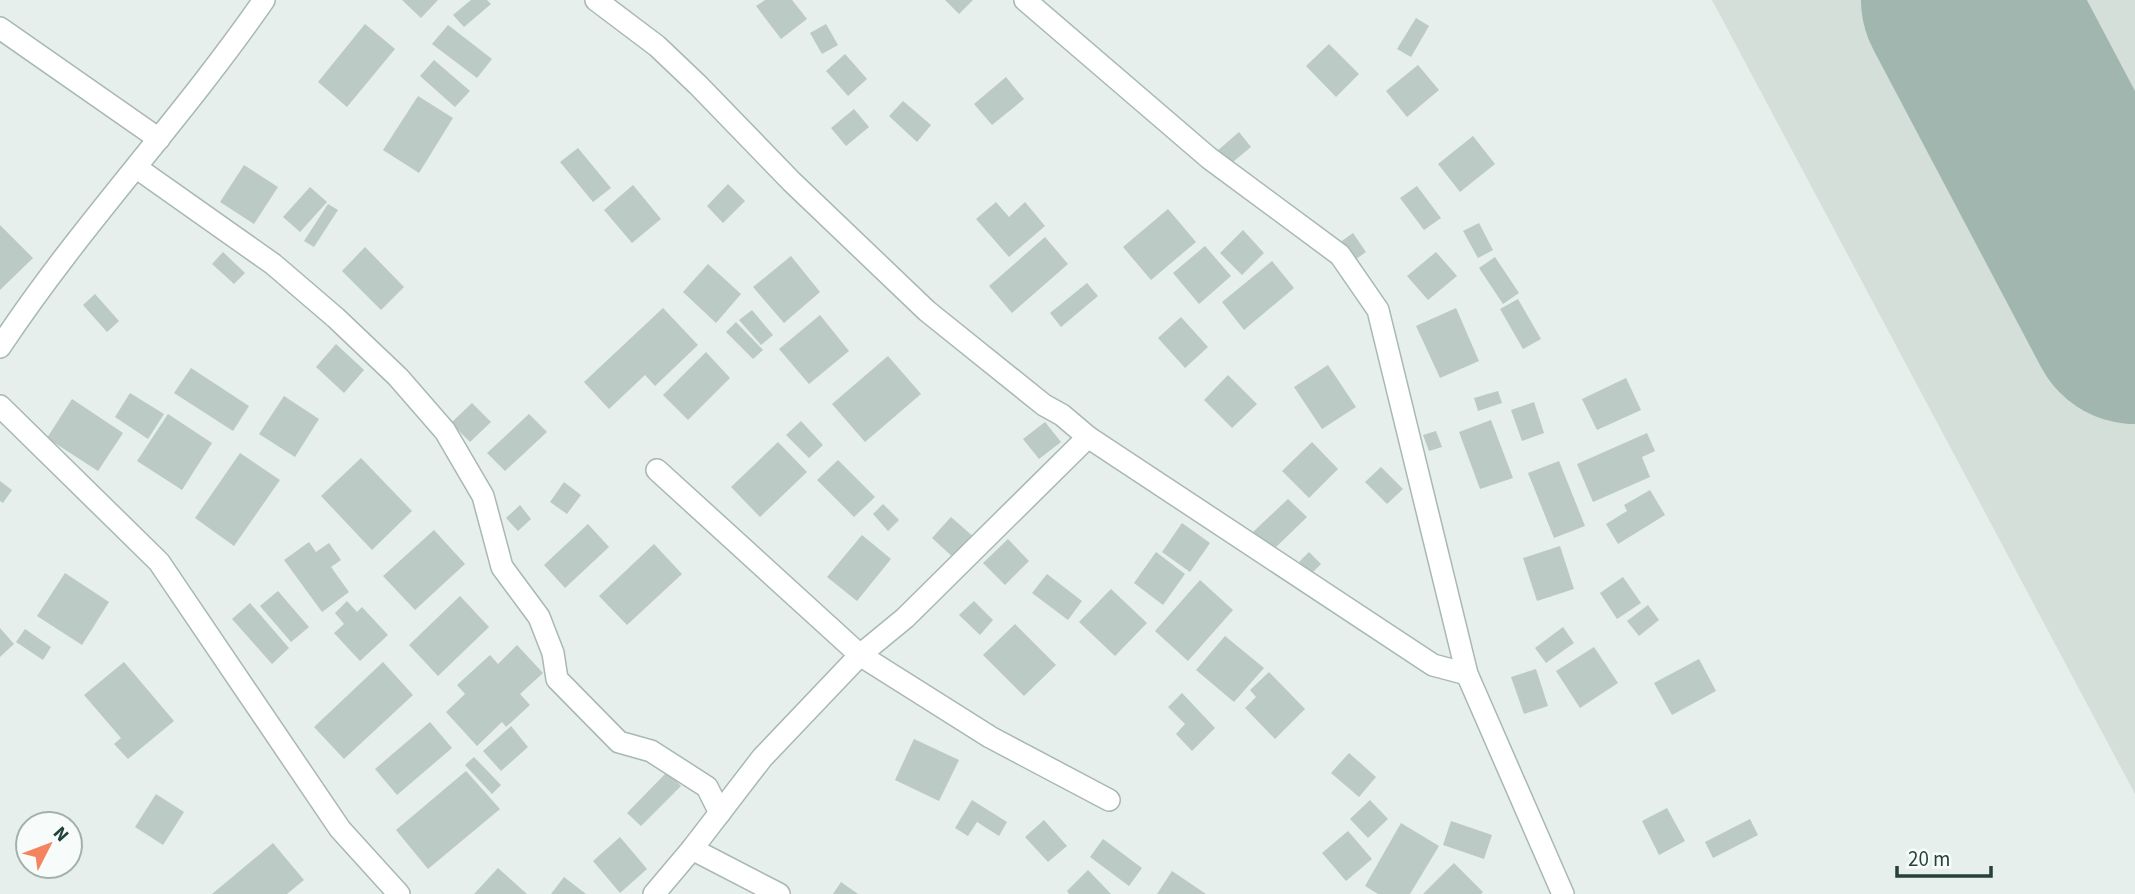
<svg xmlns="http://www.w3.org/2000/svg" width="2135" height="894" font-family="'Source Sans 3',sans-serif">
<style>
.built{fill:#d4dfda}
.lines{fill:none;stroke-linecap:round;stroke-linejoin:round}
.runway{stroke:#a2b6b0;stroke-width:212}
.building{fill:#bbcac4}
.minor-casing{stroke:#a8b8b2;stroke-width:24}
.minor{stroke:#fff;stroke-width:21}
</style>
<rect width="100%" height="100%" fill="#e6efeb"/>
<!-- built -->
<path class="built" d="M1712 0H2135V794Z"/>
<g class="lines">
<!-- runway -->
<path class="runway" d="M1967 0 2135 318"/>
</g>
<!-- building -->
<g class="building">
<path d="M402 0H438L421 18Z"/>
<path d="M471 0H487L491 4 464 27 453 15Z"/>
<path d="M765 0H792L807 19 781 39 756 6Z"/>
<path d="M945 0H973L959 14Z"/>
<path d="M1416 18 1429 26 1411 57 1397 49Z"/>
<path d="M365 24 395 49 347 107 318 82Z"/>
<path d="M826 24 838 45 822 54 810 33Z"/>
<path d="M448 25 492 59 477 78 432 44Z"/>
<path d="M1329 44 1359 74 1336 97 1306 66Z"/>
<path d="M845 54 867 79 848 96 826 71Z"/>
<path d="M434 60 470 91 455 107 420 76Z"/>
<path d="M1418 65 1439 90 1407 117 1386 91Z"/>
<path d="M1006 77 1024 99 992 125 974 104Z"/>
<path d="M418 96 453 118 419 173 383 150Z"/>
<path d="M903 101 931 125 917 142 889 116Z"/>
<path d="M854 109 869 127 846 146 831 128Z"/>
<path d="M1239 132 1251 147 1228 166 1216 152Z"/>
<path d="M1473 136 1495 164 1460 192 1438 164Z"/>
<path d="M578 148 611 188 593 202 560 162Z"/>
<path d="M244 165 278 187 254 224 220 202Z"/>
<path d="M728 184 745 201 723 223 707 206Z"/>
<path d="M633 185 661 219 632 243 604 210Z"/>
<path d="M1417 186 1441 218 1424 230 1400 198Z"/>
<path d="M310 187 327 202 300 232 283 217Z"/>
<path d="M996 202 1009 217 1025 202 1045 226 1009 257 976 219Z"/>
<path d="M328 204 338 210 314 247 304 241Z"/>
<path d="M1168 209 1196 242 1151 280 1123 247Z"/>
<path d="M1479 223 1493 250 1478 258 1463 231Z"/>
<path d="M0 225 33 258 0 290Z"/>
<path d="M1243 230 1264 253 1242 275 1220 253Z"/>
<path d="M1353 233 1366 252 1352 262 1339 243Z"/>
<path d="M1045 237 1068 264 1012 313 989 286Z"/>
<path d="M1205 246 1231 276 1199 304 1173 273Z"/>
<path d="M365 247 404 287 381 310 342 271Z"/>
<path d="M223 252 245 273 234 284 212 264Z"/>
<path d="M1436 252 1457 276 1428 300 1407 276Z"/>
<path d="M791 256 820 292 784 323 753 287Z"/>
<path d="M1495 257 1519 293 1503 304 1479 268Z"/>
<path d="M1272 261 1294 288 1244 330 1222 302Z"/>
<path d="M708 264 741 294 716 323 683 292Z"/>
<path d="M1087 283 1098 296 1061 327 1050 313Z"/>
<path d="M95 294 119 321 107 332 83 305Z"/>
<path d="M1518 299 1541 339 1523 349 1500 309Z"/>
<path d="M663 308 698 345 655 386 645 375 609 409 584 382Z"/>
<path d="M1456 308 1479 361 1440 378 1416 326Z"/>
<path d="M752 310 773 335 761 345 739 320Z"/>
<path d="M820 315 849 351 809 384 779 349Z"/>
<path d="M1181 317 1208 347 1185 368 1158 338Z"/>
<path d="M736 322 763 350 753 359 726 332Z"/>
<path d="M336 344 364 370 344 393 316 367Z"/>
<path d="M706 352 730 378 688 420 663 395Z"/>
<path d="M888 356 921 394 865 442 832 404Z"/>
<path d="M1328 365 1356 407 1322 429 1294 387Z"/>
<path d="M191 368 249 406 233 431 174 393Z"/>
<path d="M1228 375 1257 404 1232 428 1204 400Z"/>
<path d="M1626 378 1641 410 1597 430 1582 399Z"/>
<path d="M1498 391 1502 403 1478 411 1474 398Z"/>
<path d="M130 393 164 414 148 439 115 417Z"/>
<path d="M284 396 319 419 295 457 259 434Z"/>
<path d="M72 399 123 433 98 471 47 438Z"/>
<path d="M1534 402 1544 433 1522 441 1511 410Z"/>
<path d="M472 403 491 422 470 442 451 423Z"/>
<path d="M168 414 212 443 182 490 137 461Z"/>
<path d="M529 414 547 432 505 471 487 453Z"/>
<path d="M1491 420 1513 478 1480 489 1459 432Z"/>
<path d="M801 421 823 445 809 458 786 435Z"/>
<path d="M1045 422 1061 442 1039 459 1023 439Z"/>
<path d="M1436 431 1442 447 1429 451 1423 435Z"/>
<path d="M1647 433 1655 451 1642 457 1650 477 1593 502 1577 464Z"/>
<path d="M778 442 807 472 760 517 731 487Z"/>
<path d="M1312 442 1338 469 1309 498 1282 471Z"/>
<path d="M240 453 280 480 234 546 195 518Z"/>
<path d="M361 458 412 511 372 550 321 496Z"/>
<path d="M838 460 875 497 854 517 817 480Z"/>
<path d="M1559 461 1585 526 1554 538 1528 473Z"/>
<path d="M1381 467 1403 489 1387 504 1365 482Z"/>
<path d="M0 481 12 490 3 503 0 501Z"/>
<path d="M564 482 581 495 567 514 550 502Z"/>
<path d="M1650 490 1665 515 1618 544 1606 524 1627 511 1624 505Z"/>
<path d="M1288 499 1307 517 1272 551 1253 532Z"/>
<path d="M883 504 899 520 888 531 873 514Z"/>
<path d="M520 505 531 519 518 531 506 518Z"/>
<path d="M951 517 976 539 956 560 932 538Z"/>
<path d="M1182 523 1210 543 1190 572 1162 552Z"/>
<path d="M588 524 609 547 565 588 544 565Z"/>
<path d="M434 530 465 564 415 610 383 576Z"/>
<path d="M862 535 891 559 857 601 827 577Z"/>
<path d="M1008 539 1029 561 1005 585 983 563Z"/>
<path d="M309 542 316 552 329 543 341 560 331 567 349 592 322 612 284 560Z"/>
<path d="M654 544 682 574 627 625 599 596Z"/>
<path d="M1560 546 1574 589 1537 601 1523 558Z"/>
<path d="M1156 552 1185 574 1163 605 1134 583Z"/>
<path d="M1309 552 1321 564 1311 574 1299 562Z"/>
<path d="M65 573 109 602 82 645 37 616Z"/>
<path d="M1047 574 1082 601 1068 620 1032 593Z"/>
<path d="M1623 577 1641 603 1617 619 1600 593Z"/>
<path d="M1200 580 1233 610 1188 661 1155 631Z"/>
<path d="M1111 589 1147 623 1115 656 1079 622Z"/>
<path d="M278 591 309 627 291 642 260 606Z"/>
<path d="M460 596 489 627 438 676 409 645Z"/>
<path d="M347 601 357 612 362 607 388 635 360 661 334 633 344 624 335 613Z"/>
<path d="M974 601 993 620 980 635 959 615Z"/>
<path d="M250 603 289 648 272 664 232 619Z"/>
<path d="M1648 605 1659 620 1639 636 1627 621Z"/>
<path d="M1015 624 1056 665 1024 696 983 655Z"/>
<path d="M1563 627 1574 643 1546 663 1535 648Z"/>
<path d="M0 628 14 644 0 657Z"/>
<path d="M25 629 51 647 43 660 16 642Z"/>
<path d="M1225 636 1264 668 1234 702 1196 670Z"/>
<path d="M517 645 543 673 520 694 530 705 506 727 502 722 477 746 446 712 465 694 457 685 490 655 498 664Z"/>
<path d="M1594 647 1618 683 1580 708 1556 671Z"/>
<path d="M1699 659 1716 691 1672 715 1654 683Z"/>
<path d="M124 662 174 721 128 759 114 744 121 738 84 695Z"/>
<path d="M383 662 413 695 344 759 314 727Z"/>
<path d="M1536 669 1548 706 1524 714 1511 677Z"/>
<path d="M1269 672 1305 709 1275 739 1245 708 1256 697 1250 690Z"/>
<path d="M1182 693 1215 728 1192 751 1176 734 1185 724 1168 707Z"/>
<path d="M430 722 452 748 397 795 375 769Z"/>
<path d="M511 726 528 747 501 771 483 751Z"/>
<path d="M914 739 959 760 939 801 895 780Z"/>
<path d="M1349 753 1376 777 1359 797 1331 773Z"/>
<path d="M474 757 501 785 492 794 465 765Z"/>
<path d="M466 771 500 809 428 869 396 830Z"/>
<path d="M667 772 681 786 641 826 627 813Z"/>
<path d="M156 794 184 812 163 845 135 827Z"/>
<path d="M972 800 1007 822 999 836 977 822 968 836 955 828Z"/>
<path d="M1370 800 1388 819 1368 838 1350 819Z"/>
<path d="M1667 808 1685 841 1659 855 1642 821Z"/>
<path d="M1750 819 1758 835 1713 858 1705 842Z"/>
<path d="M1044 820 1067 846 1048 862 1025 837Z"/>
<path d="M1451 821 1492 835 1484 859 1443 845Z"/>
<path d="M1401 823 1439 846 1410 894H1378L1365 886Z"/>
<path d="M1348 831 1372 859 1346 881 1322 853Z"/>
<path d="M620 837 647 869 620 893 593 861Z"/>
<path d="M1103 839 1142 868 1129 886 1090 857Z"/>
<path d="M273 843 304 880 287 894H212Z"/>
<path d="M1454 863 1483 892 1481 894H1423Z"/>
<path d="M498 868 527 894H474Z"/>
<path d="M1088 870 1111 894H1069L1067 891Z"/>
<path d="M1172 871 1206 894H1157Z"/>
<path d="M564 877 586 894H551Z"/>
<path d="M841 882 858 894H833Z"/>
</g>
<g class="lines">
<!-- minor casing -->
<g class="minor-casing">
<g id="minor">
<path d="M596 0 657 46 698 85 792 182 927 311 1044 405 1062 415 1088 437 905 618 860 655 762 758 692 849 654 894"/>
<path d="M1025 0 1209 158 1340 255 1378 310 1467 674 1563 894"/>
<path d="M0 28 159 139"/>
<path d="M137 168 273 264 336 318 398 377 445 431 483 496 502 567 539 617 553 653 557 679 619 742 651 751 707 787 720 813"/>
<path d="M0 347C80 226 181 120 264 0"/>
<path d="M0 406 159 562 340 829 399 894"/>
<path d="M1088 437 1433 665 1467 674"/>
<path d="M657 470 860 655 990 737 1109 800"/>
<path d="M692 849 779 894"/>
</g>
</g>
<!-- minor -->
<use href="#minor" class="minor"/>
</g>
<!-- north arrow -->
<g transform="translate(49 845) rotate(48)"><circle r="33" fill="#f7fbf9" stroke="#a3b1ad" stroke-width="2"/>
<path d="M0-5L12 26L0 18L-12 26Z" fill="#f4845f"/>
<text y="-10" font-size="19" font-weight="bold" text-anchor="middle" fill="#24423a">N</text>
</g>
<!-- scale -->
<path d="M1897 866v10h94v-10" fill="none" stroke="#24423a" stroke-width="3.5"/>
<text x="1908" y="866" font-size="21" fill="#24423a" stroke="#f7fbf9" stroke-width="5" paint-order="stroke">20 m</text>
</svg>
